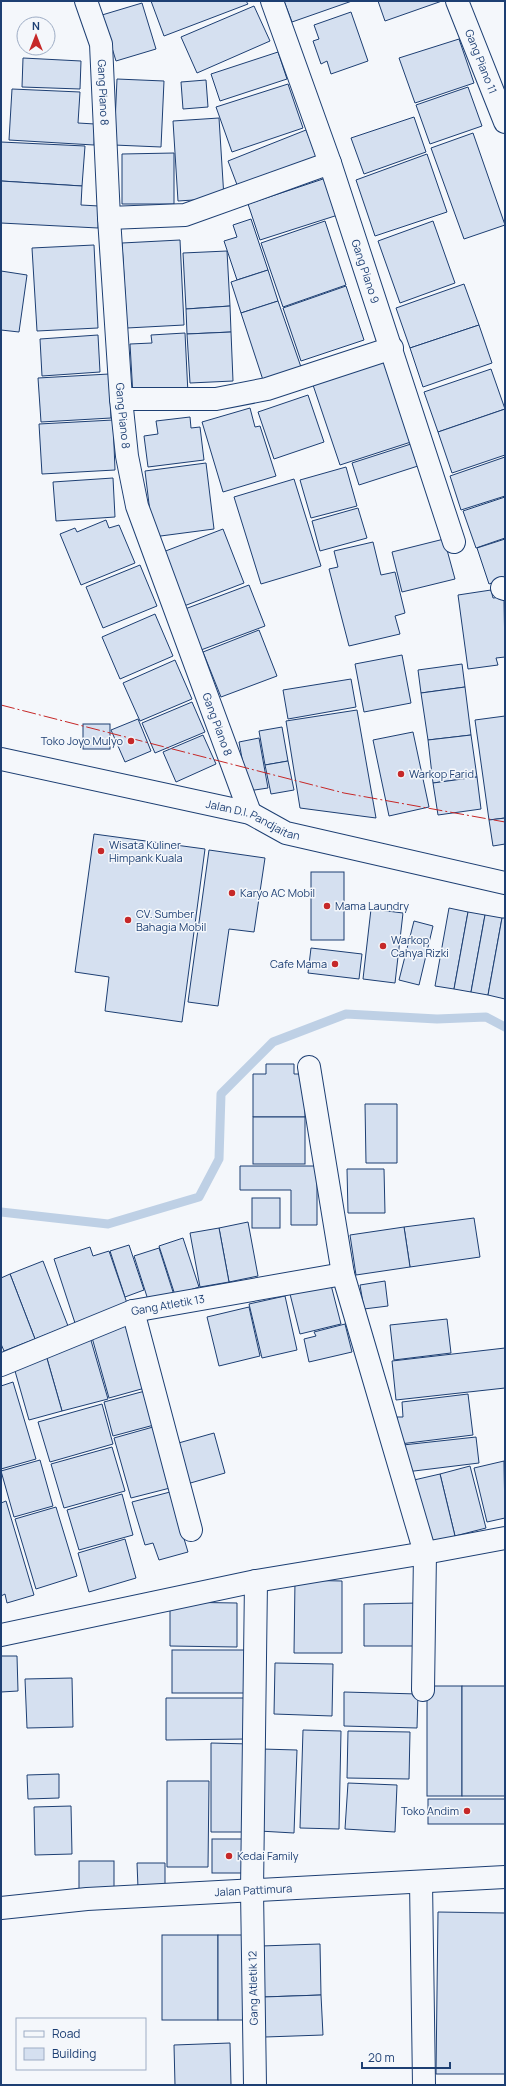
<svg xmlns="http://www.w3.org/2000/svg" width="506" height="2086" font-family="Manrope,sans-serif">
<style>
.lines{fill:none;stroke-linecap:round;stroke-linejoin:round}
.stream{stroke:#bed0e5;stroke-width:9}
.building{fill:#d5e0f0;stroke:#1d3f73}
.minor-casing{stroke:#1d3f73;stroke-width:24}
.tertiary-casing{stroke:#1d3f73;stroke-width:24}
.secondary-casing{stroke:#1d3f73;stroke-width:24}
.minor{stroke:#f4f7fb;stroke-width:22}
.tertiary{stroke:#f4f7fb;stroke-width:22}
.secondary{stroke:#f4f7fb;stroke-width:22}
.power{stroke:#c62828;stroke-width:1;stroke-dasharray:14 3 2 3;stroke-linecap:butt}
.poi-dot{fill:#c62828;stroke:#f4f7fb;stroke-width:1.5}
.labels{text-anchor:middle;stroke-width:3;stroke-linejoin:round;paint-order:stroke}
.street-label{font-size:11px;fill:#1d3f73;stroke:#f4f7fb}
.poi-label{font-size:11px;fill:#1d3f73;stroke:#f4f7fb;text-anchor:start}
</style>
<rect width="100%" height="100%" fill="#f4f7fb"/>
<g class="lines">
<!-- stream -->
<path class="stream" d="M1 1212 108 1224 199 1197 219 1159 221 1094 273 1042 346 1014 437 1019 486 1017 505 1027"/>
</g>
<!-- building -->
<g class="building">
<path d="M151 1H246L248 4 164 36Z"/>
<path d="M284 1H352L292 22Z"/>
<path d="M378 1H442L385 21Z"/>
<path d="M142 3 156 49 116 61 102 15Z"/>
<path d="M254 6 270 41 197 73 181 37Z"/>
<path d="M351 12 368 61 331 74 327 61 321 64 313 41 319 39 314 25Z"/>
<path d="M459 39 474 83 415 103 399 58Z"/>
<path d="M278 52 287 79 220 101 211 74Z"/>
<path d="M23 58 81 61 80 89 22 87Z"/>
<path d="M117 79 164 81 161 147 114 145Z"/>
<path d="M206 80 208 107 183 109 181 82Z"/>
<path d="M288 84 303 128 232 152 216 107Z"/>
<path d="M468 87 482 126 430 144 416 105Z"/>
<path d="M12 89 80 92 78 123 95 124 94 145 9 140Z"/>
<path d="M414 117 426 152 364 174 351 138Z"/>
<path d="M219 118 224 198 178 201 173 121Z"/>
<path d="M306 130 318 159 239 190 228 161Z"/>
<path d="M473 133 505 225 464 239 431 148Z"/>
<path d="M1 142 85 146 82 186 1 181Z"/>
<path d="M174 153V204H122V154Z"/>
<path d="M427 154 447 212 375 236 356 180Z"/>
<path d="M329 177 341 214 260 240 248 204Z"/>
<path d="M1 181 82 186 81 205 99 206 98 228 1 223Z"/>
<path d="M251 219 268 270 237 280 224 241 237 237 233 225Z"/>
<path d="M325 221 346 285 283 307 261 243Z"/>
<path d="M433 221 455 283 400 303 378 241Z"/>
<path d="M180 240 184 325 127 328 122 243Z"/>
<path d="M94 245 98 328 37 331 32 248Z"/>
<path d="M227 251 230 306 186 309 183 253Z"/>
<path d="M268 270 278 301 241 313 231 282Z"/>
<path d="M1 271 27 275 19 332 1 330Z"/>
<path d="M464 284 479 325 410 348 396 308Z"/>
<path d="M346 286 364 340 301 361 283 308Z"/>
<path d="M278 301 301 367 263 380 241 313Z"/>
<path d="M230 306 231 332 187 334 186 309Z"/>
<path d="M479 325 492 363 423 387 410 348Z"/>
<path d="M231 332 233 381 190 383 187 334Z"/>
<path d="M185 333 188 394 133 396 130 344 152 343 151 335Z"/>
<path d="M98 335 100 372 42 376 40 339Z"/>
<path d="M386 360 414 441 340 465 313 385Z"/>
<path d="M491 369 505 409 438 432 424 392Z"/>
<path d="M109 374 111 418 41 422 38 378Z"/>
<path d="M308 395 324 442 274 459 258 412Z"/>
<path d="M250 408 255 427 260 426 276 476 223 492 202 422Z"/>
<path d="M505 409V455L452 473 438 432Z"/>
<path d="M190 417 191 428 200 427 204 460 148 467 144 436 158 434 156 421Z"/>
<path d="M113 420 115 470 42 474 39 424Z"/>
<path d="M414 443 421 465 359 485 352 463Z"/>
<path d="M505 457V496L461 510 450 476Z"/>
<path d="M206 463 214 529 153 537 145 471Z"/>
<path d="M346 467 357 506 311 518 300 480Z"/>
<path d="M113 478 115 517 56 521 53 482Z"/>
<path d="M294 479 321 566 261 584 234 497Z"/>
<path d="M505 497V538L476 548 463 511Z"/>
<path d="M358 508 367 538 320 551 312 521Z"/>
<path d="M106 520 109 528 119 525 135 563 81 585 60 534 75 528 77 532Z"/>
<path d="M223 529 244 583 184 606 163 552Z"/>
<path d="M444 539 455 579 402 592 392 552Z"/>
<path d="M505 539V578L489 584 477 548Z"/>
<path d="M373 542 381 575 395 572 405 613 395 616 400 634 349 646 329 569 338 567 334 551Z"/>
<path d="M140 565 157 606 103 628 86 587Z"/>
<path d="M249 585 265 626 201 650 185 609Z"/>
<path d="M491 590 493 598 504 597 505 657 496 658 498 665 468 669 458 595Z"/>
<path d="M155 614 173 656 120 679 102 637Z"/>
<path d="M259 630 277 676 221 697 203 652Z"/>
<path d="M402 655 411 703 364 712 355 664Z"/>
<path d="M175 660 192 699 140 721 123 683Z"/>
<path d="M462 664 465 687 421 693 418 670Z"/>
<path d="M351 679 356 707 288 719 283 690Z"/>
<path d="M465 687 471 735 428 740 421 693Z"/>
<path d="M192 702 205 732 155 753 142 723Z"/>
<path d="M357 710 376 818 300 808 286 721Z"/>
<path d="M505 716V818L489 820 475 720Z"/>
<path d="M138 719 151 751 125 762 111 730Z"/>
<rect x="83" y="724" width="27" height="25"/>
<path d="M282 727 288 761 265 765 259 731Z"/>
<path d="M413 732 429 807 389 816 373 740Z"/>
<path d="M203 735 216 764 176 782 163 752Z"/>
<path d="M471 735 477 777 433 783 428 740Z"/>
<path d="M259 738 268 788 248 791 239 742Z"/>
<path d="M288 761 294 790 271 794 265 765Z"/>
<path d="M477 777 481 809 438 815 433 783Z"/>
<path d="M505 818V844L493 846 489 820Z"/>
<path d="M94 834 205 849 182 1022 105 1011 109 977 75 972Z"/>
<path d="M209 850 265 858 254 932 229 929 218 1006 188 1002Z"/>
<rect x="311" y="872" width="33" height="68"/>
<path d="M449 908 468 912 454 989 435 986Z"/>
<path d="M371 909 403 913 395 983 363 979Z"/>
<path d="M468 912 485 915 471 992 454 989Z"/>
<path d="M485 915 502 918 488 995 471 992Z"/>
<path d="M502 918H505V999L488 995Z"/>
<path d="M414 921 433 926 419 985 399 980Z"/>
<path d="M311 948 362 954 359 979 308 973Z"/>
<path d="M266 1064H294V1074H305V1117H253V1074H266Z"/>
<path d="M365 1104H397V1163H366Z"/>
<rect x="253" y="1117" width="52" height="47"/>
<path d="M240 1166H317V1225H291V1190H240Z"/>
<path d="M347 1169H384L385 1213H348Z"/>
<rect x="252" y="1198" width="28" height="30"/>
<path d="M474 1218 480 1257 410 1267 404 1227Z"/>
<path d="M248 1222 258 1276 229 1282 219 1228Z"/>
<path d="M404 1227 410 1267 356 1275 350 1235Z"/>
<path d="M219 1228 229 1282 200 1287 190 1233Z"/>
<path d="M183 1238 199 1287 175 1295 159 1246Z"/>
<path d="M129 1245 144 1290 125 1297 110 1251Z"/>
<path d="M90 1247 93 1256 109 1251 128 1306 75 1323 54 1259Z"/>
<path d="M159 1248 174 1295 149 1303 134 1256Z"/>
<path d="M43 1261 68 1326 35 1339 10 1274Z"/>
<path d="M10 1274 35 1339 4 1351 1 1344V1278Z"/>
<path d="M385 1281 388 1306 364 1309 360 1285Z"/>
<path d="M331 1285 341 1324 300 1334 290 1294Z"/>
<path d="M285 1296 297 1350 262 1358 249 1304Z"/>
<path d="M249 1307 260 1356 219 1366 207 1317Z"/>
<path d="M447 1319 451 1353 394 1360 390 1325Z"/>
<path d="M127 1324 145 1388 109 1398 91 1334Z"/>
<path d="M345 1324 352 1352 309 1362 304 1339 316 1336 314 1332Z"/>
<path d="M90 1337 108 1399 62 1411 46 1355Z"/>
<path d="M505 1348V1388L396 1400 392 1361Z"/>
<path d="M46 1355 62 1411 29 1420 13 1364Z"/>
<path d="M13 1382 36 1459 1 1469V1386Z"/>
<path d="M145 1391 154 1425 113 1436 104 1402Z"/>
<path d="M468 1394 473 1435 400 1444 397 1417H403L402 1402Z"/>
<path d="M102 1404 113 1444 50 1462 38 1422Z"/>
<path d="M153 1427 170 1488 131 1498 114 1438Z"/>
<path d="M214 1433 225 1473 187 1484 175 1444Z"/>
<path d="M476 1437 479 1463 406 1472 403 1445Z"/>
<path d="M112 1447 125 1491 64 1508 51 1464Z"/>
<path d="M40 1460 53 1506 14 1517 1 1471Z"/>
<path d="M504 1461 505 1518 487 1522 474 1468Z"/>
<path d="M470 1466 486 1528 455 1536 440 1474Z"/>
<path d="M440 1474 455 1536 429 1543 414 1480Z"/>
<path d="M170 1492 188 1552 159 1560 153 1543 145 1545 132 1502Z"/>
<path d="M122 1494 133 1535 79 1550 67 1510Z"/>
<path d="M6 1501 34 1595 7 1603 5 1594 1 1596V1503Z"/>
<path d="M56 1507 77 1576 36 1589 15 1519Z"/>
<path d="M125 1539 136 1578 89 1592 78 1553Z"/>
<path d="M295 1580 342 1581V1653H294Z"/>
<path d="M170 1602 237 1603V1647L170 1646Z"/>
<path d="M418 1603V1646H364V1604Z"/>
<rect x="172" y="1650" width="74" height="43"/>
<path d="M1 1656H17L18 1691 1 1692Z"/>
<path d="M275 1663 333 1664 332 1716 274 1714Z"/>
<path d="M72 1678 73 1727 27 1728 25 1679Z"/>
<rect x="427" y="1686" width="35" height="110"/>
<rect x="462" y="1686" width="43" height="110"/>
<path d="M344 1692 418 1694 417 1728 344 1726Z"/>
<path d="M166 1698H246V1739L166 1740Z"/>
<path d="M303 1730 341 1731 339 1829 300 1828Z"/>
<path d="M348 1731 410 1732 409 1779 347 1778Z"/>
<path d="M211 1743 250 1744 249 1832H211Z"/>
<path d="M262 1749 297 1750 294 1833 259 1831Z"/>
<path d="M59 1774V1798L28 1799 27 1775Z"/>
<path d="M167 1781H209L208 1867H167Z"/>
<path d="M348 1783 397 1785 395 1832 345 1829Z"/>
<rect x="428" y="1799" width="77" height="25"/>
<path d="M71 1806 72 1854 35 1855 34 1807Z"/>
<rect x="212" y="1839" width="34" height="34"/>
<rect x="79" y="1861" width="35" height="28"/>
<path d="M137 1863H165V1887L138 1888Z"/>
<path d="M438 1912 505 1913V2074H436Z"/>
<rect x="162" y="1935" width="56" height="85"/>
<rect x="218" y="1935" width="30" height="85"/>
<path d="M320 1944 321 1995 263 1997 261 1946Z"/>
<path d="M321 1995 323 2035 265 2037 263 1997Z"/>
<path d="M230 2043 231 2085H175L174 2045Z"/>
</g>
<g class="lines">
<!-- minor casing -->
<g class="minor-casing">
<g id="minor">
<path id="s1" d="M86 1 101 44 109 218 121 399 127 456 137 506 250 813"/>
<path id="s2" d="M272 1 330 163 454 542"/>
<path id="s3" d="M457 1 505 122"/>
<path d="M109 218 185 215 330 163"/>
<path d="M121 399H216L267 389 392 348"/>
<path d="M502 588 505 589"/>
<path d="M309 1067 343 1274 425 1553 423 1690"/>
<path d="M133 1311 191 1530"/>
<path id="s4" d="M1 1365 133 1311 343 1274"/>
<path d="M1 1635 256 1581 425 1553 505 1538"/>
<path d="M421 1882 424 2085"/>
<path d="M255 2085 252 1891 256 1581"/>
</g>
</g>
<!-- tertiary casing -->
<g class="tertiary-casing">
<g id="tertiary">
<path id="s5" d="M1 1908 87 1899 505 1877"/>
</g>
</g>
<!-- secondary casing -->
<g class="secondary-casing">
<g id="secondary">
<path id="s6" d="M1 759 250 813 286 833 505 883"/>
</g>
</g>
<!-- minor -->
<use href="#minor" class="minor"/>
<!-- tertiary -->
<use href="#tertiary" class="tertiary"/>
<!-- secondary -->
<use href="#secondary" class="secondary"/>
<!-- power -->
<path class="power" d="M1 705 344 793 505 822"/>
</g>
<!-- markers -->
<g class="poi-dot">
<circle cx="131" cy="741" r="4"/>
<circle cx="401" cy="774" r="4"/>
<circle cx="101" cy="851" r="4"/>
<circle cx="232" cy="893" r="4"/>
<circle cx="327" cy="906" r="4"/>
<circle cx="128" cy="920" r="4"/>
<circle cx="383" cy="946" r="4"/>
<circle cx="335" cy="964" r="4"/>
<circle cx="467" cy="1811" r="4"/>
<circle cx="229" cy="1856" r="4"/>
</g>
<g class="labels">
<!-- street labels -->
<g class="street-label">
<text dy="4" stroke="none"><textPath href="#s3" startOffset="65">Gang Piano 11</textPath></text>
<text dy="4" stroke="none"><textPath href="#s1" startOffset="94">Gang Piano 8</textPath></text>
<text dy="4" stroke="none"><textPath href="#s2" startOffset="286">Gang Piano 9</textPath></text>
<text dy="4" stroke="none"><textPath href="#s1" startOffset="418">Gang Piano 8</textPath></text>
<text dy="4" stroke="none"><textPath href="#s1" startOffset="742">Gang Piano 8</textPath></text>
<text dy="4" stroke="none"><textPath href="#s6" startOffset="260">Jalan D.I. Pandjaitan</textPath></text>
<text dy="4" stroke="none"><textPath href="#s4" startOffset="178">Gang Atletik 13</textPath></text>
<text dy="4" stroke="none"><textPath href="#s5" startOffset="253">Jalan Pattimura</textPath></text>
<text transform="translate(253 1988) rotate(-91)" y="4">Gang Atletik 12</text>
</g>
<!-- poi labels -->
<g class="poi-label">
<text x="123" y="745" text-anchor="end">Toko Joyo Mulyo</text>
<text x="409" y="778">Warkop Farid</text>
<text x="109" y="849">Wisata Kuliner<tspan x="109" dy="13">Himpank Kuala</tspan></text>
<text x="240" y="897">Karyo AC Mobil</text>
<text x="335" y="910">Mama Laundry</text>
<text x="136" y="918">CV. Sumber<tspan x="136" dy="13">Bahagia Mobil</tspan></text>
<text x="391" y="944">Warkop<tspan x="391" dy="13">Cahya Rizki</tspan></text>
<text x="327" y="968" text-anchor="end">Cafe Mama</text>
<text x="459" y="1815" text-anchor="end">Toko Andim</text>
<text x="237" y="1860">Kedai Family</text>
</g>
</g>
<!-- border -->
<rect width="506" height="2086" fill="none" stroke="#1d3f73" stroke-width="4"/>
<!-- legend -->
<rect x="16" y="2018" width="130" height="52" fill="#f4f7fb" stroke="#9eadc5"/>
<rect x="24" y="2031" width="20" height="6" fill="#f4f7fb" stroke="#9eadc5"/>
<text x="52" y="2038" font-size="12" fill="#1d3f73">Road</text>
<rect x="24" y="2048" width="20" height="12" fill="#d5e0f0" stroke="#9eadc5"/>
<text x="52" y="2058" font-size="12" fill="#1d3f73">Building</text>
<!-- north arrow -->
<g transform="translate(36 36)"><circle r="19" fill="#f4f7fb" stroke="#9eadc5"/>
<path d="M0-3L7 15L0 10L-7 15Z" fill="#c62828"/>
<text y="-6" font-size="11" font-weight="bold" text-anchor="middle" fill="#1d3f73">N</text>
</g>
<!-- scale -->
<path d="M362 2062v6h88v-6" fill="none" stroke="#1d3f73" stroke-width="2"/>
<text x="368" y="2062" font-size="12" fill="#1d3f73" stroke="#f4f7fb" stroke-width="3" paint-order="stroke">20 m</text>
</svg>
